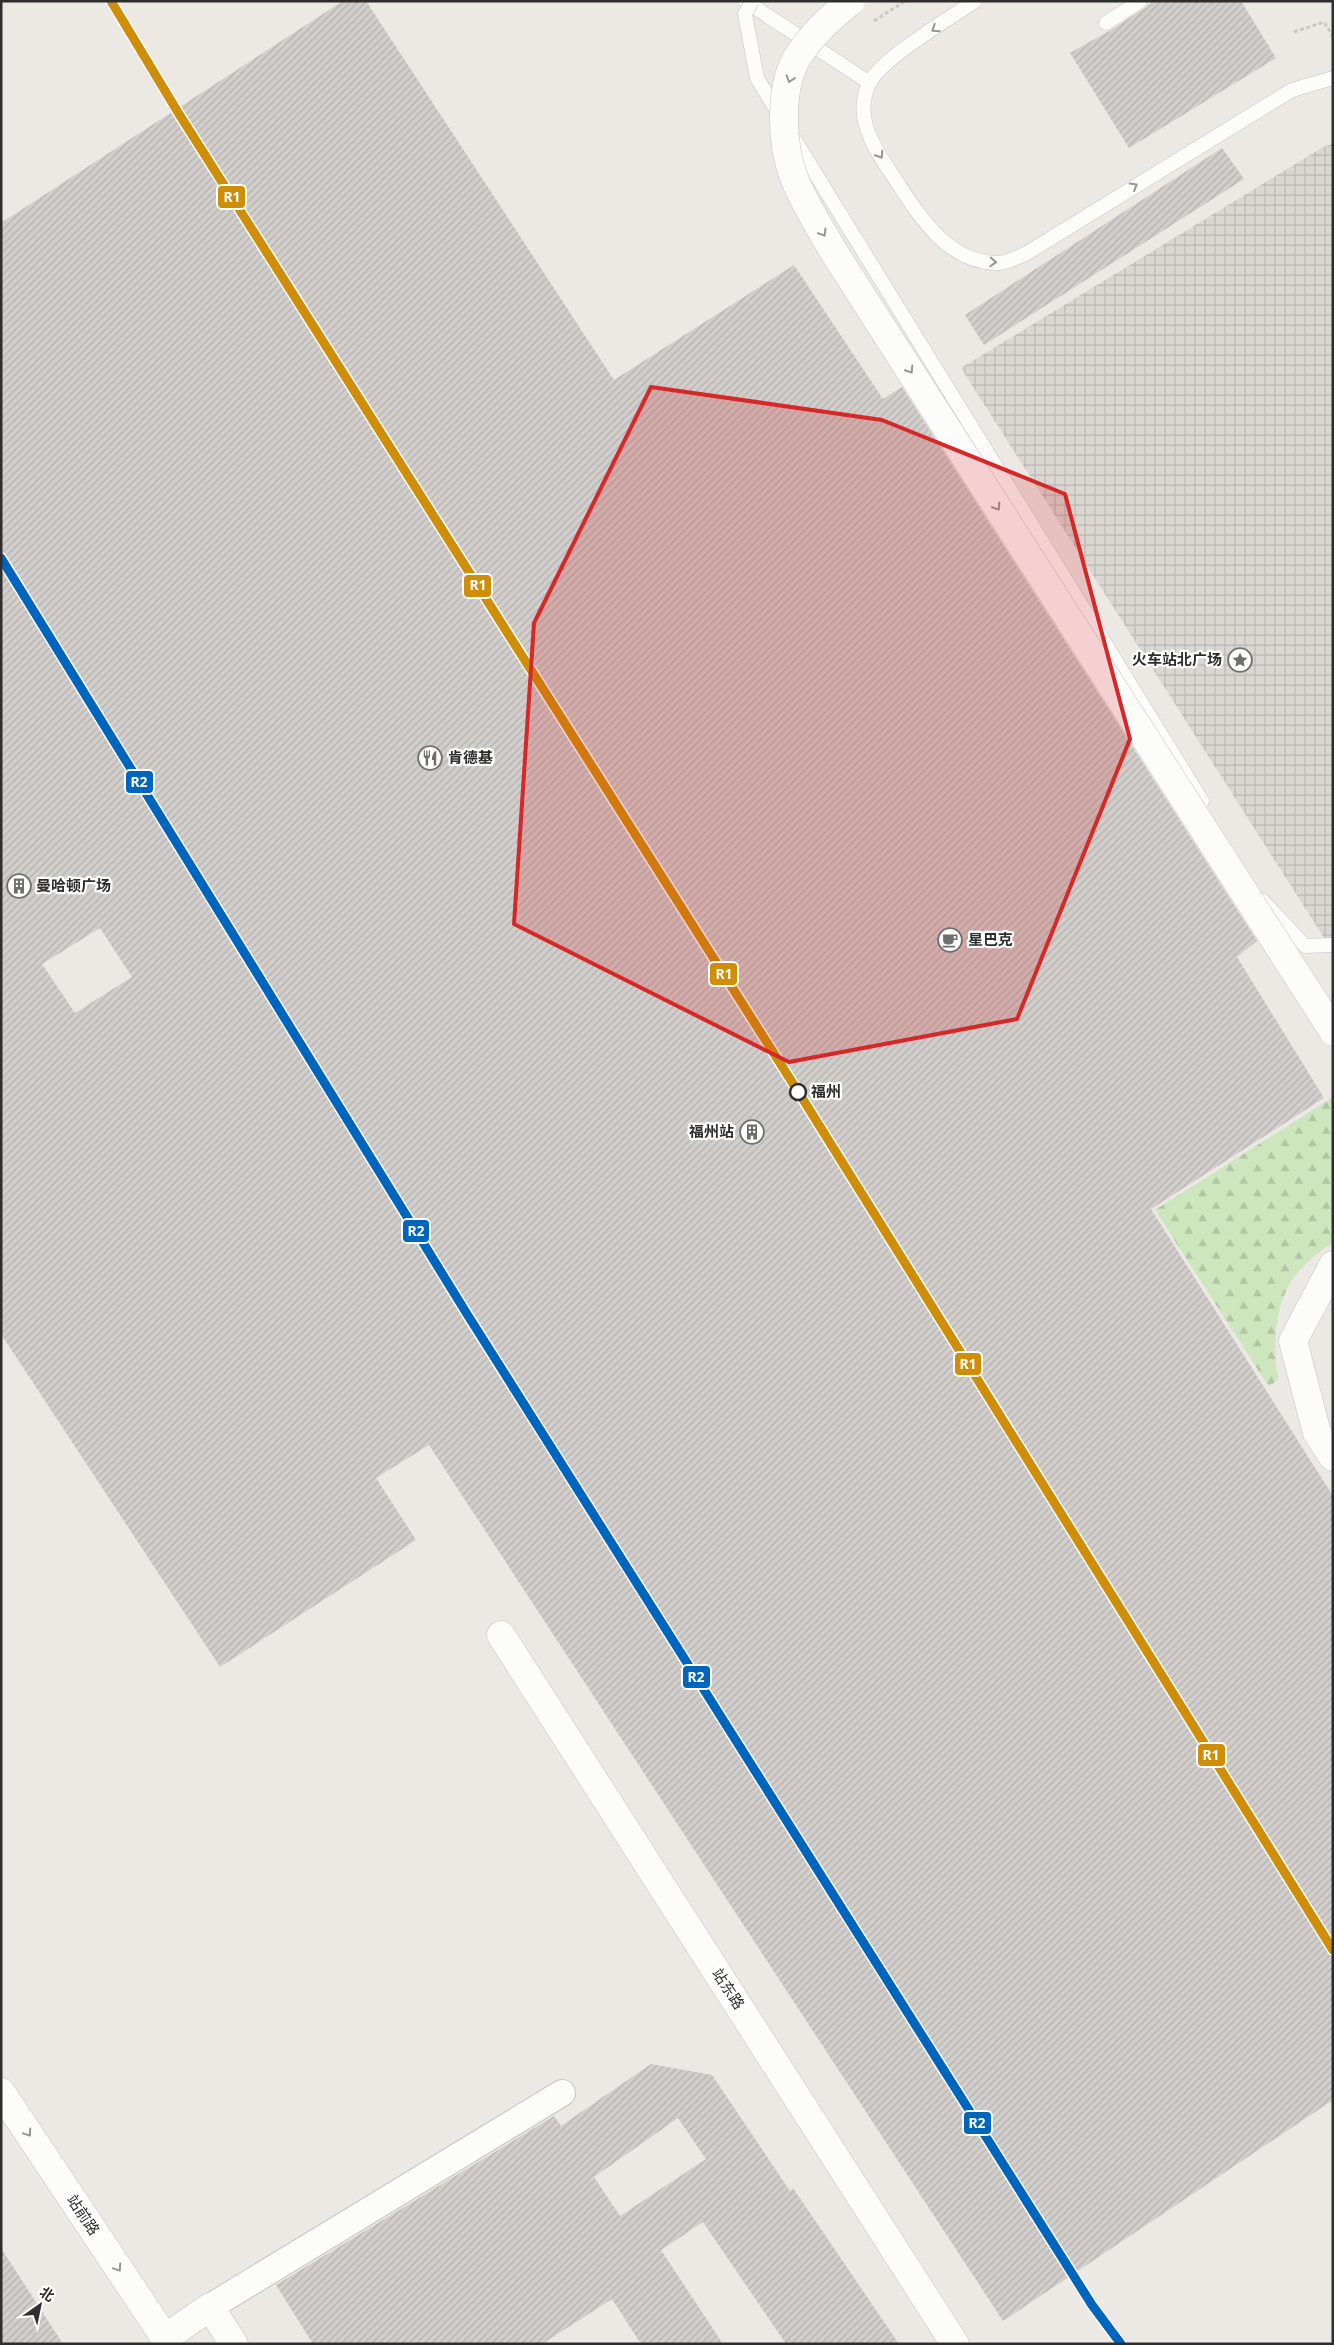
<svg xmlns="http://www.w3.org/2000/svg" width="1334" height="2345" font-family="'Noto Sans','Noto Sans SC',sans-serif">
<style>
.forest{fill:url(#forest-firs)}
.plaza{fill:url(#plaza-grid)}
.building{fill:url(#building-hatch);fill-rule:evenodd}
.lines{fill:none;stroke-linecap:round;stroke-linejoin:round}
.service-casing{stroke:#c5c4c5;stroke-width:15}
.minor-casing{stroke:#c5c4c5;stroke-width:28}
.tertiary-casing{stroke:#c5c4c5;stroke-width:29}
.secondary-casing{stroke:#c5c4c5;stroke-width:29}
.path{stroke:#c9c9c8;stroke-width:3;stroke-dasharray:4 2.5;stroke-linecap:butt}
.service{stroke:#fcfcfb;stroke-width:14}
.minor{stroke:#fcfcfb;stroke-width:26}
.tertiary{stroke:#fcfcfb;stroke-width:28}
.secondary{stroke:#fcfcfb;stroke-width:28}
.service-bridge-casing{stroke:#c5c4c5;stroke-width:15;stroke-linecap:butt}
.secondary-bridge-casing{stroke:#c5c4c5;stroke-width:29;stroke-linecap:butt}
.service-bridge{stroke:#fcfcfb;stroke-width:14}
.secondary-bridge{stroke:#fcfcfb;stroke-width:28}
.rail-1-casing{stroke:#fff;stroke-width:12}
.rail-2-casing{stroke:#fff;stroke-width:12}
.rail-1{stroke:#cf8e09;stroke-width:9}
.rail-2{stroke:#0065bd;stroke-width:9}
.oneway{stroke:#959594}
.marked{fill:#d62828;fill-opacity:0.2;stroke:#d62828;stroke-width:4;stroke-linejoin:round}
.stop-dot{fill:#fff;stroke:#2e2e2e;stroke-width:2.5}
.labels{text-anchor:middle;stroke-width:4.5;stroke-linejoin:round;paint-order:stroke}
.poi-label{font-size:15px;font-weight:bold;fill:#2e2e2e;stroke:#fff;text-anchor:start}
.stop-label{font-size:15px;font-weight:bold;fill:#2e2e2e;stroke:#fff;text-anchor:start}
.street-label{font-size:15px;fill:#2e2e2e;stroke:#fff}
.line-badge{stroke:#fff;stroke-width:2}
.badge-label{font-size:14px;text-anchor:middle;font-weight:bold;fill:#fff}
</style>
<defs>
<pattern id="forest-firs" width="22" height="20" patternUnits="userSpaceOnUse" patternTransform="scale(1.25)"><rect width="22" height="20" fill="#cee6be"/><path d="M5 1l3.5 6h-7zM16 11l3.5 6h-7z" fill="#b1c6a4"/></pattern>
<pattern id="plaza-grid" width="8" height="8" patternUnits="userSpaceOnUse" patternTransform="scale(1.25)"><rect width="8" height="8" fill="#dad6d2"/><path d="M0 4h8M4 0v8" fill="none" stroke="#bbb8b5"/></pattern>
<pattern id="building-hatch" width="6" height="6" patternUnits="userSpaceOnUse" patternTransform="scale(1.25)"><rect width="6" height="6" fill="#d1cecb"/><path d="M-1 1l2-2M0 6l6-6M5 7l2-2" fill="none" stroke="#b4b1af"/></pattern>
</defs>
<rect width="100%" height="100%" fill="#ece8e4"/>
<!-- forest -->
<path class="forest" d="M1333 1097V1243C1319 1250 1298 1270 1290 1283 1274 1310 1273 1349 1278 1379L1269 1387 1155 1210Z"/>
<!-- plaza -->
<path class="plaza" d="M1333 144V952L961 368 1325 146Z"/>
<!-- building -->
<g class="building">
<path d="M343 1H366L614 380 794 265 883 399 902 387 1257 941 1237 957 1324 1098 1151 1209 1333 1496V2100L1003 2321 429 1445 376 1478 416 1540 220 1667 1 1334V223ZM100 928 132 977 75 1013 42 964Z"/>
<path d="M1155 1H1241L1276 58 1129 148 1070 53 1111 30Z"/>
<path d="M1222 148 1244 179 984 345 965 315Z"/>
<path d="M651 2064 712 2075 790 2191 793 2188 899 2344H786L703 2222 661 2250 723 2344H641L612 2299 542 2344H313L276 2285 554 2116 561 2126ZM678 2118 706 2159 620 2216 594 2177Z"/>
<path d="M1 2248 63 2344H1Z"/>
</g>
<g class="lines">
<!-- service casing -->
<g class="service-casing">
<g id="service">
<path d="M745 1 870 83"/>
<path d="M975 1C950 18 884 57 870 82 851 118 877 152 897 182 920 217 947 261 995 263 1006 264 1018 257 1027 253L1292 90 1333 78"/>
<path d="M1106 23 1140 1"/>
<path d="M757 78 780 116"/>
<path d="M791 134 1202 801"/>
<path d="M1263 901 1305 946 1333 945"/>
</g>
</g>
<!-- minor casing -->
<g class="minor-casing">
<path id="minor" d="M210 2307 562 2093"/>
</g>
<!-- tertiary casing -->
<g class="tertiary-casing">
<g id="tertiary">
<path d="M501 1635 955 2344"/>
<path d="M1 2092 169 2344"/>
<path d="M165 2338 210 2307 234 2344"/>
</g>
</g>
<!-- secondary casing -->
<g class="secondary-casing">
<g id="secondary">
<path d="M1333 1265 1293 1341 1317 1433 1333 1457"/>
<path d="M954 2343V2344"/>
</g>
</g>
<!-- path -->
<g class="path">
<path d="M874 21 905 1"/>
<path d="M1294 32 1324 22 1333 36"/>
</g>
<!-- service -->
<use href="#service" class="service"/>
<!-- minor -->
<use href="#minor" class="minor"/>
<!-- tertiary -->
<use href="#tertiary" class="tertiary"/>
<!-- secondary -->
<use href="#secondary" class="secondary"/>
<!-- service-bridge casing -->
<g class="service-bridge-casing">
<path id="service-bridge" d="M752 1 745 14 757 78"/>
</g>
<!-- secondary-bridge casing -->
<g class="secondary-bridge-casing">
<path id="secondary-bridge" d="M851 1C833 15 813 34 800 53 778 84 781 146 795 180 806 207 822 231 837 257L1333 1031"/>
</g>
<!-- service-bridge -->
<use href="#service-bridge" class="service-bridge"/>
<!-- secondary-bridge -->
<use href="#secondary-bridge" class="secondary-bridge"/>
<!-- rail-1 casing -->
<g class="rail-1-casing">
<path id="rail-1" d="M111 1 179 114 804 1101 1333 1950"/>
</g>
<!-- rail-2 casing -->
<g class="rail-2-casing">
<path id="rail-2" d="M1 558 467 1314 1092 2305 1121 2344"/>
</g>
<!-- rail-1 -->
<use href="#rail-1" class="rail-1"/>
<!-- rail-2 -->
<use href="#rail-2" class="rail-2"/>
</g>
<!-- one-way arrows -->
<defs><path id="oneway-chevron" d="M-2-3.5L2.5 0L-2 3.5" fill="none" stroke-width="1.6" stroke-linecap="round" stroke-linejoin="round" transform="scale(1.25)"/></defs>
<g class="oneway">
<use href="#oneway-chevron" transform="translate(935 29) rotate(146)"/>
<use href="#oneway-chevron" transform="translate(790 79) rotate(108)"/>
<use href="#oneway-chevron" transform="translate(880 155) rotate(57)"/>
<use href="#oneway-chevron" transform="translate(1134 186) rotate(-31)"/>
<use href="#oneway-chevron" transform="translate(823 233) rotate(59)"/>
<use href="#oneway-chevron" transform="translate(993 262) rotate(3)"/>
<use href="#oneway-chevron" transform="translate(910 370) rotate(57)"/>
<use href="#oneway-chevron" transform="translate(997 507) rotate(57)"/>
<use href="#oneway-chevron" transform="translate(28 2133) rotate(56)"/>
<use href="#oneway-chevron" transform="translate(118 2268) rotate(56)"/>
</g>
<!-- marked area -->
<path class="marked" d="M651 387 882 420 1065 494 1130 739 1017 1019 789 1062 514 924 534 623Z"/>
<!-- icons -->
<defs>
<g id="sight-ring" transform="scale(1.25)"><circle r="9.5" fill="#fff" stroke="#706f6e" stroke-width="1.5"/><path d="M0-6L1.8-2.2L6-1.7L2.9 1.2L3.7 5.4L0 3.3L-3.7 5.4L-2.9 1.2L-6-1.7L-1.8-2.2Z" fill="#706f6e"/></g>
<g id="restaurant-ring" transform="scale(1.25)"><circle r="9.5" fill="#fff" stroke="#706f6e" stroke-width="1.5"/><path d="M-5-6h1v4h1v-4h1v4h1v-4h1v5L-1.5 .5V6h-2V.5L-5-1ZM5-6V6H3V1.5H1.5Q1.5-4 5-6Z" fill="#706f6e"/></g>
<g id="building-ring" transform="scale(1.25)"><circle r="9.5" fill="#fff" stroke="#706f6e" stroke-width="1.5"/><path d="M-4-6H4V6H1V3H-1V6H-4ZM-2.5-4.3h1.7v1.8h-1.7ZM.8-4.3h1.7v1.8H.8ZM-2.5-1h1.7V.8h-1.7ZM.8-1h1.7V.8H.8Z" fill="#706f6e"/></g>
<g id="cafe-ring" transform="scale(1.25)"><circle r="9.5" fill="#fff" stroke="#706f6e" stroke-width="1.5"/><path d="M-5.5-4.5H6V0H3Q3 3.5 0 3.5H-2.5Q-5.5 3.5-5.5 0ZM3-3.2v2h1.7v-2ZM-6 4.5H4V6H-6Z" fill="#706f6e"/></g>
</defs>
<g fill-rule="evenodd">
<use href="#sight-ring" x="1240" y="660"/>
<use href="#restaurant-ring" x="430" y="758"/>
<use href="#building-ring" x="19" y="886"/>
<use href="#cafe-ring" x="950" y="940"/>
<use href="#building-ring" x="752" y="1132"/>
</g>
<!-- markers -->
<circle class="stop-dot" cx="798" cy="1092" r="8"/>
<g class="labels">
<!-- poi labels -->
<g class="poi-label">
<text x="1222" y="665" text-anchor="end">火车站北广场</text>
<text x="448" y="763">肯德基</text>
<text x="36" y="891">曼哈顿广场</text>
<text x="968" y="945">星巴克</text>
<text x="734" y="1137" text-anchor="end">福州站</text>
</g>
<!-- stop labels -->
<g class="stop-label">
<text x="811" y="1097">福州</text>
</g>
<!-- street labels -->
<g class="street-label">
<text transform="translate(728 1989) rotate(57)" y="5">站东路</text>
<text transform="translate(83 2215) rotate(56)" y="5">站前路</text>
</g>
</g>
<g class="line-badge">
<rect x="217" y="185" width="29" height="24" rx="5" fill="#cf8e09"/>
<rect x="463" y="574" width="29" height="24" rx="5" fill="#cf8e09"/>
<rect x="125" y="770" width="29" height="24" rx="5" fill="#0065bd"/>
<rect x="709" y="962" width="29" height="24" rx="5" fill="#cf8e09"/>
<rect x="402" y="1219" width="28" height="24" rx="5" fill="#0065bd"/>
<rect x="954" y="1352" width="28" height="24" rx="5" fill="#cf8e09"/>
<rect x="682" y="1665" width="29" height="24" rx="5" fill="#0065bd"/>
<rect x="1197" y="1743" width="29" height="24" rx="5" fill="#cf8e09"/>
<rect x="963" y="2111" width="29" height="24" rx="5" fill="#0065bd"/>
</g>
<g class="badge-label">
<text x="232" y="202">R1</text>
<text x="478" y="590">R1</text>
<text x="139" y="787">R2</text>
<text x="724" y="979">R1</text>
<text x="416" y="1236">R2</text>
<text x="968" y="1369">R1</text>
<text x="696" y="1682">R2</text>
<text x="1211" y="1760">R1</text>
<text x="977" y="2128">R2</text>
</g>
<!-- border -->
<rect width="1334" height="2345" fill="none" stroke="#2e2e2e" stroke-width="5"/>
<!-- north arrow -->
<g transform="translate(40 2305) rotate(33)" stroke="#ffffff" stroke-width="4" paint-order="stroke">
<path d="M0-4L9 19L0 12L-9 19Z" fill="#2e2e2e"/>
<text y="-8" font-size="14" font-weight="bold" text-anchor="middle" fill="#2e2e2e">北</text>
</g>
</svg>
